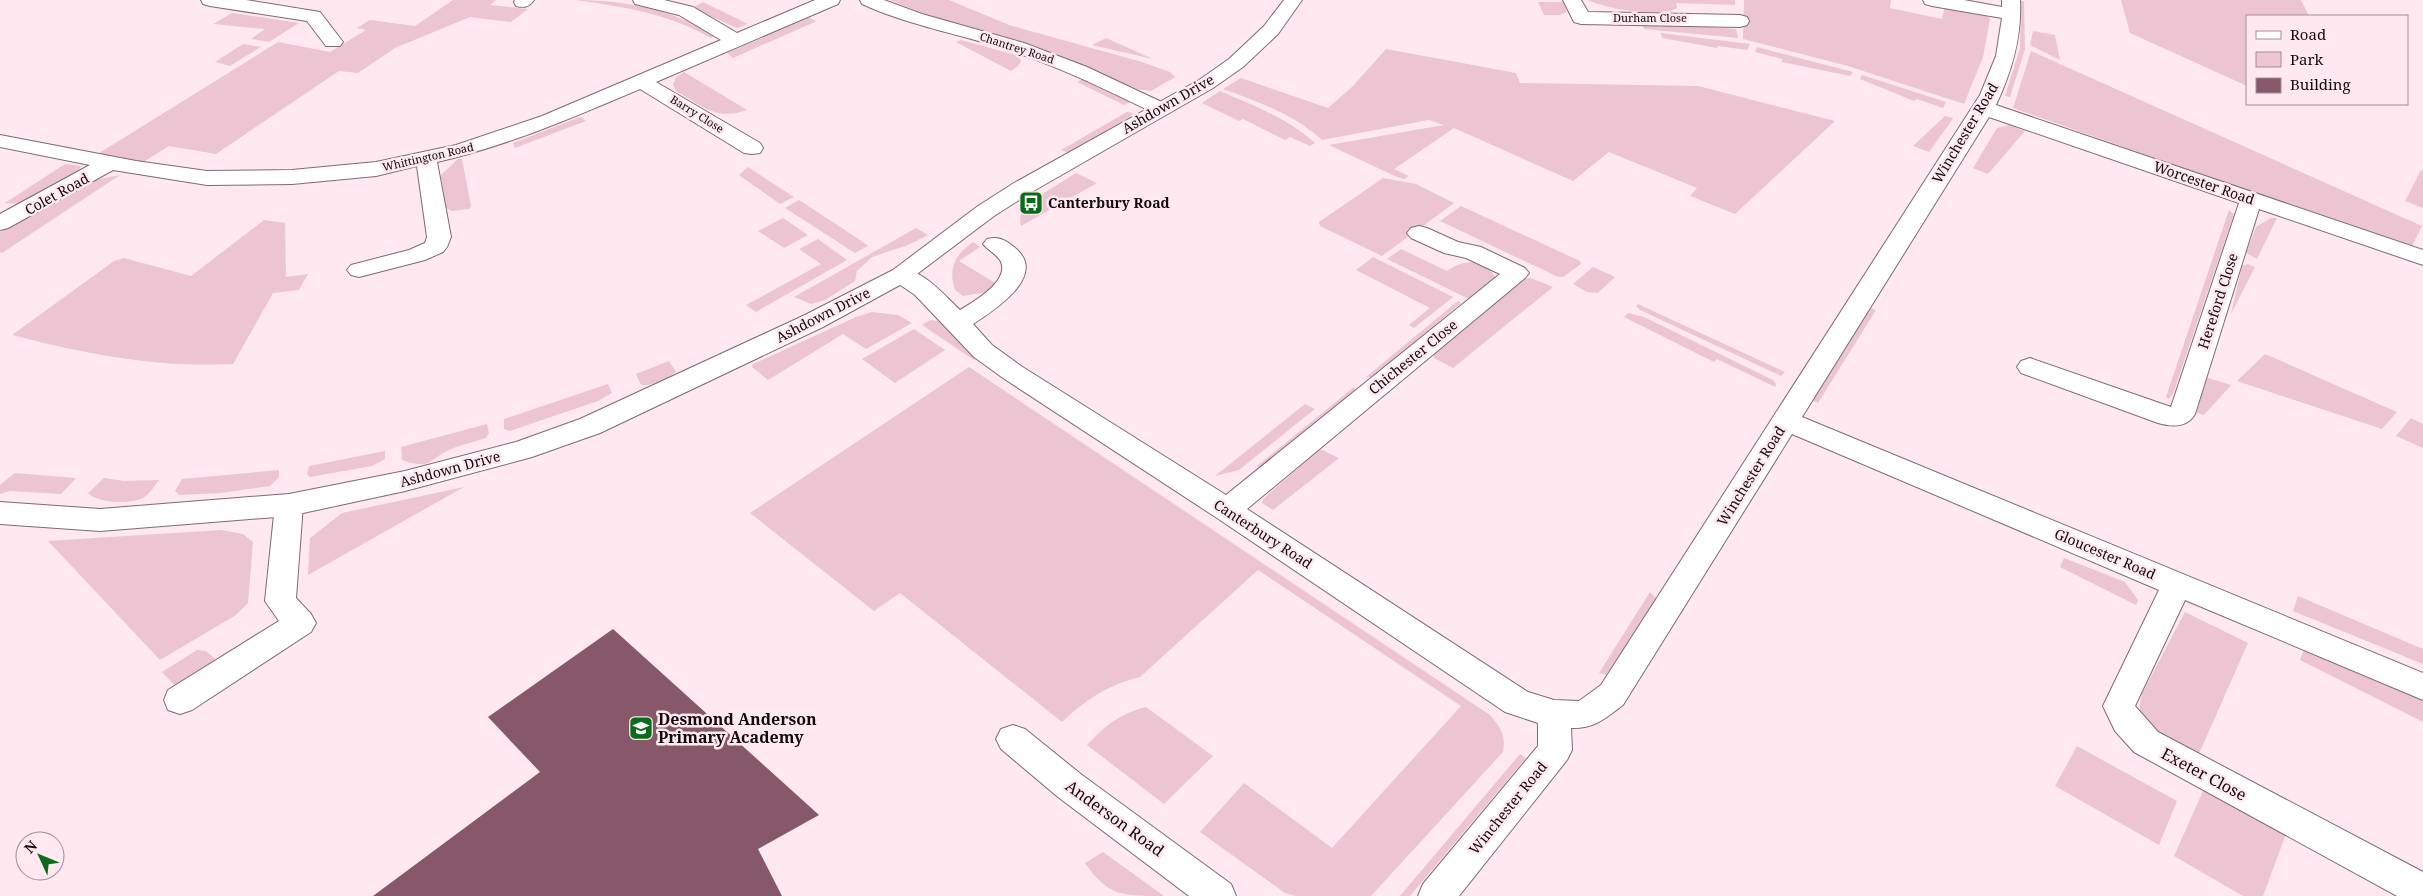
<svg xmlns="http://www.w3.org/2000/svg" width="2423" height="896" font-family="'Noto Serif',serif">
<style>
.green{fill:#ecc4d2}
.building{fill:#87576a}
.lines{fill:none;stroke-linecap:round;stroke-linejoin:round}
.minor-casing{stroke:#816972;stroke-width:2}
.tertiary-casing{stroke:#816972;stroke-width:2}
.minor{fill:#fff;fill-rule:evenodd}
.tertiary{fill:#fff;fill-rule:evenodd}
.labels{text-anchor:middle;stroke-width:5;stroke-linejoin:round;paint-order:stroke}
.far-street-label{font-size:11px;fill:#120a0d;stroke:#ffe8f0}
.street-label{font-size:14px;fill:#120a0d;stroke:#ffe8f0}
.poi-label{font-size:14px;font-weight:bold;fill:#120a0d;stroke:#ffe8f0;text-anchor:start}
.near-poi-label{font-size:16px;font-weight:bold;fill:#120a0d;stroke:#ffe8f0;text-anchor:start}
.near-street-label{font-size:16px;fill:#120a0d;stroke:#ffe8f0}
</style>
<rect width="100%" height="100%" fill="#ffe8f0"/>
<!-- green -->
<g class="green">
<path d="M453 0H496L490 5 528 9 511 22 470 17 395 48 358 73 339 71 216 154 169 146 140 164 96 155 278 42 330 52 366 30 357 28 370 20 415 26Z"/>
<path d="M575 0C623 0 671 9 713 34V37L711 38C666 13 625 7 575 0Z"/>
<path d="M890 0H949L1009 25 1142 62 1170 72 1175 77 1151 91 1137 89 1039 48 942 21Z"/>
<path d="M1588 0H1735V5L1676 3 1677 8C1660 18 1606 9 1588 0Z"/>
<path d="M1744 0H1891L1890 8 1942 19 1945 6 1983 13 1990 19 1983 57 1964 104 1848 66 1743 39Z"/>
<path d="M2121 0H2301L2309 16H2247V86L2130 33Z"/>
<path d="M2021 1H2024L2025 49 2010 97 2005 96 2020 48Z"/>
<path d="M703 2 748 24 737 28 692 8Z"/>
<path d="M1538 2H1563L1567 12 1559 15H1544Z"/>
<path d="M232 13 299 23 269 42 251 39 265 29 213 24Z"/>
<path d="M809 18 817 21 733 58 727 53Z"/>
<path d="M1642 22 1736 29 1738 38 1644 29Z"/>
<path d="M2033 31 2055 35 2060 60 2030 45Z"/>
<path d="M1661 33 1750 44 1747 50 1718 46 1717 48 1662 38Z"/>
<path d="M1106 38 1153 59 1092 45Z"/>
<path d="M961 40 1012 54 1019 57 1021 61 1018 66 1011 71 956 42Z"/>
<path d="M243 44 261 47 230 66 215 62Z"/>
<path d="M1757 47 1853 72 1850 76 1782 62V59L1755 52Z"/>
<path d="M1386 49 1516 73 1520 83 1698 86 1835 121 1735 214 1690 196 1697 188 1609 152 1573 181 1454 128 1394 169 1409 176 1404 179 1397 177 1329 145 1444 125 1429 120 1322 140C1293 114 1259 102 1223 89L1241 78 1328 108 1353 86Z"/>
<path d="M2031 51 2422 226 2411 248 2013 108Z"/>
<path d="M684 72 747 110C716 121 702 106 676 91L673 85 676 77Z"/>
<path d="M1862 75 1946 102 1943 108 1917 99 1914 101 1860 79Z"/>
<path d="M1084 78 1126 99 1130 102 1124 105 1077 82Z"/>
<path d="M1220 91C1254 106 1288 118 1315 143L1310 146 1290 137 1285 140 1243 119 1239 121 1202 103Z"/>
<path d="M1127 112 1133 113 1130 117 1069 153 1061 150Z"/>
<path d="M1945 116 1953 118 1952 120 1929 152 1913 146Z"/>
<path d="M580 117 586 121 515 148 513 143Z"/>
<path d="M2009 125 2025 131 1988 174 1973 168 1997 128Z"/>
<path d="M458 159H462L471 206 469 209 452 211 446 208 441 175Z"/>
<path d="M65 164 81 166 76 175 22 204 5 203Z"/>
<path d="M748 167 794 197 780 204 739 175Z"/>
<path d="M2421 170 2423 171V208L2405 201Z"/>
<path d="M1076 173 1097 183 1021 226 1020 217 1025 205Z"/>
<path d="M120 175 2 253 0 252V232L95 180Z"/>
<path d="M1383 178 1416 184 1454 203 1382 256 1320 226 1319 222Z"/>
<path d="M799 200 860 240 868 246 855 253 785 208Z"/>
<path d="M1461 206 1580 261 1581 264 1563 277H1558L1440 221Z"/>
<path d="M2229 210 2234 214 2173 394 2169 399 2166 397Z"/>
<path d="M783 218 808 235 784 248 758 231Z"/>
<path d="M2271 218H2277L2257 259 2246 253 2256 227Z"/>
<path d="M264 220 285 223 286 277 308 274 299 290 273 293 233 364C159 368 84 354 12 335L114 261 124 258 191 276Z"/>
<path d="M916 228 928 235 908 245 872 257 857 271 855 281 825 300 811 304 794 297Z"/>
<path d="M818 239 847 260 756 312 746 305 821 264 799 249Z"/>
<path d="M973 242 980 247 959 261 997 284 988 292 963 296 955 290C948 268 955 255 973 242Z"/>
<path d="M1401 249 1447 271C1463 260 1484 257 1495 277L1491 283 1469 299 1387 259Z"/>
<path d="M1373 257 1453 297 1414 328 1409 325 1430 308 1356 270Z"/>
<path d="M2248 264 2255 267 2231 314 2242 266Z"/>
<path d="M1593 267 1615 277 1598 293 1587 292 1573 284Z"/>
<path d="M1531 278 1553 287 1453 368 1434 358 1433 353 1520 279Z"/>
<path d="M1458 301 1461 303 1373 377H1366Z"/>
<path d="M1638 304 1785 372 1781 376 1640 310 1636 306Z"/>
<path d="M1871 308 1876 310 1818 403 1812 400Z"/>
<path d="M872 312 898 315 912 323 866 349 843 334 768 380 752 367 753 364 856 317Z"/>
<path d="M1628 313 1644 317 1773 380 1776 384 1775 387 1717 359 1714 362 1624 317Z"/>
<path d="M930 320 939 321 976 359 974 360 922 325Z"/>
<path d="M914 329 945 350 895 383 862 359Z"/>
<path d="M2265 354 2397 412 2382 429 2237 381Z"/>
<path d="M669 361 676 372C665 380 654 386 641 385L636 374Z"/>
<path d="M969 367 1490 715C1501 728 1506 736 1503 752L1371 896H1296L1285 893 1200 832 1244 783 1332 848 1461 706 1258 570 1140 677C1106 686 1087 699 1062 722L900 593 874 611 750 513Z"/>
<path d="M2208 378 2231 385 2204 415 2197 413 2203 381Z"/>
<path d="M608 384 612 393 598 401 510 431 504 429V419Z"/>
<path d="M1354 387 1355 392 1263 469 1257 466Z"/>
<path d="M1305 404 1315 409 1239 470 1215 476Z"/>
<path d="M2411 418 2423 424V448L2396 436Z"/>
<path d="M487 424 489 433 486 438C474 442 460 445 449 450 426 461 432 470 402 460L401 447Z"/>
<path d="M1320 449 1339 458 1273 510 1262 503 1263 499Z"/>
<path d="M385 451V459L372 466 310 477 307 474 309 466Z"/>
<path d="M279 470V477L270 486 221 493 179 495 175 491 182 479Z"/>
<path d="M15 473 76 478 61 494 10 491 0 494V485Z"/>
<path d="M104 478 124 481 159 480C155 485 151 492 146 496 134 505 99 504 88 493Z"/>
<path d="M464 487 308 575 310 538 342 513Z"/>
<path d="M221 530 243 534 253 542 248 603 236 615 160 660 48 541Z"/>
<path d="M2064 558 2125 582 2138 600 2136 605 2060 567Z"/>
<path d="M1650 592 1657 599 1606 675 1599 673Z"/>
<path d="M2298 596 2423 649V664L2293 611Z"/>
<path d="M2185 612 2248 643 2198 756C2181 747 2144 731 2140 710 2139 706 2141 699 2142 694Z"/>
<path d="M2304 649 2423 701V722L2300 660Z"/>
<path d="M197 650 206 651 219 662 180 691 162 672Z"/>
<path d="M1146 707 1213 756 1164 804 1087 745C1106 725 1119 714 1146 707Z"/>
<path d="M2077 746 2177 801 2159 845 2055 786Z"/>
<path d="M1520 754 1526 758 1410 896H1400Z"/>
<path d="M2204 789 2286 834 2263 896H2243L2174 856Z"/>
<path d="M1103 852 1164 896C1121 896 1108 896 1085 863Z"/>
</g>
<!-- building -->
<path class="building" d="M613 629 819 815 758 849 782 896H373L540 772 488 717Z"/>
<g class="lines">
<!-- minor casing -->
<g class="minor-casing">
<g id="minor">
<path d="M201 0H246L320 12 343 42 340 46H326L307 21 210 6 203 4Z"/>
<path d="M515 0H534C529 7 525 8 516 6L514 2Z"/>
<path d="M633 0H664L693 7 737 33 815 0H840L838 4 656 82 760 143 763 148 760 153 752 154 744 153 640 89C574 117 507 146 437 162L451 237 447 247 443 252 425 260 359 277 351 275 347 270 351 265 409 250 425 243 427 237 417 166 376 176 292 184 207 185 113 170 8 228 0 230V214L90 165 0 147V135L136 161 207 171 292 170 376 162 456 145 542 116 721 40 679 15 635 4Z"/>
<path d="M860 0H884L922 14 1024 43 1087 67 1168 105 1171 109 1168 113 1161 115 1154 113C1107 90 1060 67 1011 51 961 34 910 26 862 4Z"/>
<path d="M1563 0H1581L1588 12 1740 15 1747 17 1749 21 1747 25 1740 27 1581 24 1574 22Z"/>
<path d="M1923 0H1964L2002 7V0H2020C2022 37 2012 71 1996 105L2423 250V265L2259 209 2195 414C2187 428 2172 427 2158 423L2021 373 2017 367 2021 361 2030 358 2171 407 2239 203 1989 117 1802 417 2423 673V700L2185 600 2135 706 2158 732 2423 872V896H2397L2134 752 2115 731 2103 706 2159 590 1792 434 1623 705C1606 718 1594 729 1571 728L1572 750 1567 760 1459 896H1418L1423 884 1538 746V723L1505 712 1217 518 1003 378 974 357 915 295 893 280 889 275 893 270C918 263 943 294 960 310 973 302 1012 280 1000 260 996 254 988 250 983 244L987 239C999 236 1005 240 1014 247 1050 275 994 310 973 324L992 345 1021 366 1226 495 1500 274 1466 258 1444 253 1411 238 1407 233 1411 228 1419 226 1427 228 1458 242 1481 247 1525 268 1529 273 1525 278 1247 509 1528 692 1554 700 1579 701 1601 685 1980 95 1996 56 2002 18 1932 6 1925 4Z"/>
<path d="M289 494 299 498 303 505 296 598 311 614 316 623 311 632 192 710 180 714 168 710 164 700 168 690 279 621 265 601 275 505 279 498Z"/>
<path d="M1013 725 1025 729 1082 775 1231 884 1236 896H1189L1058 797 1001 749 996 739 1001 729Z"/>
</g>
</g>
<!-- tertiary casing -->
<g class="tertiary-casing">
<path id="tertiary" d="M1284 0H1302L1278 34 1243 67 1213 88 1030 193 994 216 909 280 823 327 600 433 532 457 405 491 289 516 100 531 0 524V502L100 509 289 494 405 471 516 442 580 419 805 315 893 270 978 206 1014 183 1199 80 1229 59 1264 26Z"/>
</g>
<!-- minor -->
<use href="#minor" class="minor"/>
<!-- tertiary -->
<use href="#tertiary" class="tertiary"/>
</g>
<!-- icons -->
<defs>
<g id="bus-square" transform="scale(1.25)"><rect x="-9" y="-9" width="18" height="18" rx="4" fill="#096c18" stroke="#ffe8f0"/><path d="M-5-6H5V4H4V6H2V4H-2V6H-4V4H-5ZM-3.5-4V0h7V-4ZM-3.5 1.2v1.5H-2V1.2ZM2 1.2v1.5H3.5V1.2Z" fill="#fff"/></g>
<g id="school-square" transform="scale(1.25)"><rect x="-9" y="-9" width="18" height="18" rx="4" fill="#096c18" stroke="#ffe8f0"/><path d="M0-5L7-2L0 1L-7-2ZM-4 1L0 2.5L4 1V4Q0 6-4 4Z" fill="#fff"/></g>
</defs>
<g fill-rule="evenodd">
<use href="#bus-square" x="1031" y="203"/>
<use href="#school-square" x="641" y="728"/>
</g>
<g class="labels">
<!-- far-street labels -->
<g class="far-street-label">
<text x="1650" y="22">Durham Close</text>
<text transform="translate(1017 48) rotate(18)" y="4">Chantrey Road</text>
<text transform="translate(697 114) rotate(32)" y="4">Barry Close</text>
<text transform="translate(428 157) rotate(-13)" y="4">Whittington Road</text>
</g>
<!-- street labels -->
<g class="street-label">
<text transform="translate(1168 104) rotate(-30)" y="5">Ashdown Drive</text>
<text transform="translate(1965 133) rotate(-59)" y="5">Winchester Road</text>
<text transform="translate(2204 183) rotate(19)" y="5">Worcester Road</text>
<text transform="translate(57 194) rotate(-29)" y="5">Colet Road</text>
<text transform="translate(2218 301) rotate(-72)" y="5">Hereford Close</text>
<text transform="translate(823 315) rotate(-27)" y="5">Ashdown Drive</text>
<text transform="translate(1413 357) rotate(-39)" y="5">Chichester Close</text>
<text transform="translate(450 469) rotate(-15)" y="5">Ashdown Drive</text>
<text transform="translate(1751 476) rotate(-58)" y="5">Winchester Road</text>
<text transform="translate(1263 534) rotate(33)" y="5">Canterbury Road</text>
<text transform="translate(2105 554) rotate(23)" y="5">Gloucester Road</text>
<text transform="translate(1508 808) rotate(-51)" y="5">Winchester Road</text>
</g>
<!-- poi labels -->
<g class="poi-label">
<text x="1048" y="208">Canterbury Road</text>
</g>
<!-- near-poi labels -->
<g class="near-poi-label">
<text x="658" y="725">Desmond Anderson<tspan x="658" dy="18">Primary Academy</tspan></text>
</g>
<!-- near-street labels -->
<g class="near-street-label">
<text transform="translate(2204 774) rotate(28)" y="6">Exeter Close</text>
<text transform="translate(1115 818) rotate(36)" y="6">Anderson Road</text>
</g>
</g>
<!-- legend -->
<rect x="2246" y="15" width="162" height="90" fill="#ffe8f0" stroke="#a08f95"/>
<rect x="2256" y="31" width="25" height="8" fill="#ffffff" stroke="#a08f95"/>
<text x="2290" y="40" font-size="15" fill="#120a0d">Road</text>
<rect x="2256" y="52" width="25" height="15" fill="#ecc4d2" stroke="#a08f95"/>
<text x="2290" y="65" font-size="15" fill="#120a0d">Park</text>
<rect x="2256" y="78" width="25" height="15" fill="#87576a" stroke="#a08f95"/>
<text x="2290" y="90" font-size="15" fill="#120a0d">Building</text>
<!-- north arrow -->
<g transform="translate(40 856) rotate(314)"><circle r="24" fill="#ffe8f0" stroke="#a08f95"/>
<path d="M0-4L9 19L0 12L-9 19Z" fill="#096c18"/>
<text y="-8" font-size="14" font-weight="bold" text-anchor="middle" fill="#120a0d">N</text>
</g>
</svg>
